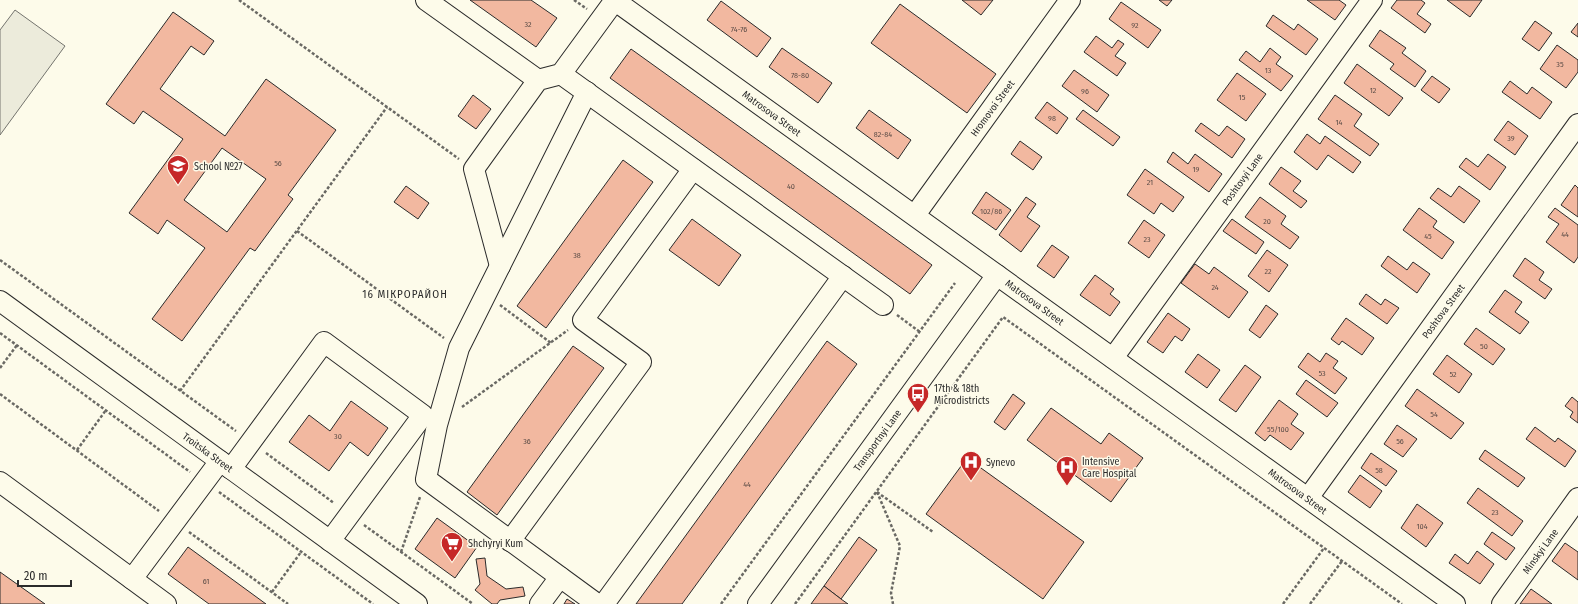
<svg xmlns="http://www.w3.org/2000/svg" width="1578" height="604" font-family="'Fira Sans Condensed',sans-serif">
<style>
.green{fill:#ecebdb;stroke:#74746e}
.building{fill:#f2b8a0;stroke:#2b2b2b;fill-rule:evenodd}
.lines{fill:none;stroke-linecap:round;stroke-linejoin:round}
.minor-casing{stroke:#2b2b2b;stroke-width:22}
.path{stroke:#6a6964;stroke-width:2.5;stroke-dasharray:3 2;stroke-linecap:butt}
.minor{stroke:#fdfbea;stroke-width:20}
.labels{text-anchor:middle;stroke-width:3;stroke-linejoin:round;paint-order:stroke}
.number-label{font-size:8px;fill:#5d4e48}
.street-label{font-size:10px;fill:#2b2b2b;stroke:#fdfbea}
.poi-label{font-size:10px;fill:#2b2b2b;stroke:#fdfbea;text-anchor:start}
.neighbourhood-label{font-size:11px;letter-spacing:1px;fill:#2b2b2b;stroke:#fdfbea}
</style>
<rect width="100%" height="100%" fill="#fdfbea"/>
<!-- green -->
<path class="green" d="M15 10 65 46 0 135V30Z"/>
<!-- building -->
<g class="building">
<path d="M470 0H531L557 18 536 47Z"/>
<path d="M962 0H993L981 15Z"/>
<path d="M1159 0H1172L1167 6Z"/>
<path d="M1307 0H1339L1346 5 1335 20Z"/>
<path d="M1397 0H1421L1425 3 1417 14 1431 24 1425 33 1391 8Z"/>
<path d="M1447 0H1482L1470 17Z"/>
<path d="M721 1 771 38 757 57 707 20Z"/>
<path d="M1121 2 1161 30 1148 48 1109 19Z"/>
<path d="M900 4 996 74 967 113 871 43Z"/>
<path d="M173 12 214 41 204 55 191 46 160 89 225 136 266 79 336 130 288 195 293 199 255 251 250 248 182 341 152 319 205 248 167 220 158 234 129 213 183 139 143 111 134 124 106 104ZM222 148 266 179 227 232 184 200Z"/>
<path d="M1273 15 1294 30 1298 24 1318 39 1306 55 1266 26Z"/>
<path d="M1535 21 1552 33 1539 51 1522 39Z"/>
<path d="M1578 23V37L1571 32Z"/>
<path d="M1380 30 1406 48 1402 53 1426 71 1415 87 1390 69 1394 64 1369 46Z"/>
<path d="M1096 36 1112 48 1118 40 1124 44 1115 56 1126 63 1117 76 1084 52Z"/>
<path d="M1557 45 1578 60V72L1566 88 1540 69Z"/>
<path d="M782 48 832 83 818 103 769 67Z"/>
<path d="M1270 48 1281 57 1276 64 1293 76 1281 91 1239 60 1246 51 1260 62Z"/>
<path d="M631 49 932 265 910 294 610 78Z"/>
<path d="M1357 64 1403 98 1389 116 1344 83Z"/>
<path d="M1074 70 1109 95 1097 112 1062 86Z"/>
<path d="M1237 73 1266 94 1246 121 1217 100Z"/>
<path d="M1432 76 1450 89 1439 103 1421 90Z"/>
<path d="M1510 81 1527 94 1532 87 1552 102 1540 119 1502 92Z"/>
<path d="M473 95 491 109 476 129 458 116Z"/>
<path d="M1335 95 1362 114 1354 126 1379 144 1370 156 1318 119Z"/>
<path d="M1047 102 1068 118 1057 134 1035 118Z"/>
<path d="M869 110 911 140 898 159 856 128Z"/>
<path d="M1083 110 1120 137 1113 146 1076 119Z"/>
<path d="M1508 121 1528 136 1515 155 1494 140Z"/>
<path d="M1201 123 1219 136 1227 126 1245 139 1232 158 1195 131Z"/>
<path d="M1307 134 1320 144 1325 136 1361 162 1353 173 1328 155 1317 170 1294 152Z"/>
<path d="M1020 141 1042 157 1033 170 1011 154Z"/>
<path d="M1173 152 1188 164 1195 154 1222 174 1209 192 1167 162Z"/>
<path d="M1488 154 1506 167 1490 190 1459 167 1466 158 1478 167Z"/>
<path d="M623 160 653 182 546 328 517 306Z"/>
<path d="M1281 167 1301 181 1293 191 1307 201 1301 208 1269 184Z"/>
<path d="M1145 169 1184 197 1173 212 1161 203 1154 214 1127 195Z"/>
<path d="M1575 185 1578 188V217L1561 205Z"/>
<path d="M406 186 429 203 418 219 394 202Z"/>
<path d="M1459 186 1480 201 1464 223 1430 198 1438 188 1451 197Z"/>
<path d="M986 192 1011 210 996 230 972 213Z"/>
<path d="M1026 197 1036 204 1027 217 1040 226 1021 252 999 235Z"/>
<path d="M1260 197 1286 216 1281 224 1299 237 1290 249 1245 217Z"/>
<path d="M1419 208 1437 221 1433 227 1454 242 1442 259 1403 230Z"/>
<path d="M1555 208 1578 225V257L1574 263 1546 242 1559 224 1548 217Z"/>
<path d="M692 219 741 255 719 286 669 250Z"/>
<path d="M1232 219 1264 242 1256 254 1223 231Z"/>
<path d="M1144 220 1165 235 1149 258 1128 243Z"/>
<path d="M1052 245 1069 257 1054 278 1037 266Z"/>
<path d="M1267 250 1288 265 1269 292 1248 276Z"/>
<path d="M1388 256 1407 270 1413 262 1430 274 1417 293 1381 266Z"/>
<path d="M1525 258 1544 272 1539 280 1552 289 1545 299 1513 276Z"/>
<path d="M1195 264 1209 274 1214 267 1248 292 1229 318 1181 283Z"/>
<path d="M1095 275 1114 289 1110 294 1120 302 1110 316 1080 295Z"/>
<path d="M1505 290 1522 302 1515 312 1529 322 1520 334 1489 312Z"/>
<path d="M1366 294 1381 305 1385 299 1399 308 1387 324 1359 304Z"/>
<path d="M1266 305 1278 314 1260 338 1249 330Z"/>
<path d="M1168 313 1190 329 1182 341 1175 336 1163 353 1147 342Z"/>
<path d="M1346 318 1374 338 1362 355 1342 341 1339 345 1331 339Z"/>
<path d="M1476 328 1505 349 1493 365 1464 344Z"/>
<path d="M827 341 857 364 682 604H636Z"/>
<path d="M573 346 604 368 497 515 467 492Z"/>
<path d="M1308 353 1320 362 1326 353 1338 361 1333 368 1347 378 1335 394 1298 367Z"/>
<path d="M1198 354 1220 370 1207 388 1185 372Z"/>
<path d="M1447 355 1472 374 1459 393 1433 374Z"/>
<path d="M1245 365 1261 377 1236 412 1219 400Z"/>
<path d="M1306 380 1338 403 1327 417 1296 394Z"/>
<path d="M1417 389 1464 423 1451 439 1405 406Z"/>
<path d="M1013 394 1025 403 1005 430 994 422Z"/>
<path d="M1572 397 1578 402V423L1570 417 1573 412 1565 406Z"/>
<path d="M1279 400 1298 414 1291 424 1304 433 1291 450 1270 435 1265 441 1255 433Z"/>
<path d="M351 401 388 428 368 456 350 442 329 471 289 442 309 415 330 431Z"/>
<path d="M1051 408 1101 444 1109 433 1143 458 1111 502 1027 440Z"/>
<path d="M1397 425 1417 439 1403 457 1384 444Z"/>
<path d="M1535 427 1555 442 1558 438 1576 451 1565 467 1526 439Z"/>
<path d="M1485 450 1525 478 1518 487 1479 459Z"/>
<path d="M1371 453 1397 471 1386 486 1361 468Z"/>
<path d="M967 458 1084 542 1043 599 926 514Z"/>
<path d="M1360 475 1382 491 1370 508 1348 492Z"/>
<path d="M1478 488 1523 521 1512 536 1467 503Z"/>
<path d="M1417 504 1443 523 1426 547 1401 528Z"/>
<path d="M437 518 477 547 455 578 415 549Z"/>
<path d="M1492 532 1515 548 1506 560 1484 544Z"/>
<path d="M859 537 877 550 841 599 824 586Z"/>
<path d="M1565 543 1578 552V580L1552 561Z"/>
<path d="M188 547 266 604H209L168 574Z"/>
<path d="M1477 551 1494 564 1480 584 1449 563 1455 554 1468 564Z"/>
<path d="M485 558 487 576 506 589 523 587 525 596 500 600 497 604H492L475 590 480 584 476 559Z"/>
<path d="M0 572 45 604H0Z"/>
<path d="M824 586 841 599 848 604H811Z"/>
<path d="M1531 589 1552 604H1520Z"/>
<path d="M567 599 575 604H564Z"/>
</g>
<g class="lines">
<!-- minor casing -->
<g class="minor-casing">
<g id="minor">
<path d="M426 0 538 80"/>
<path d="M614 0 1455 604"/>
<path d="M561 74 883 305"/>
<path d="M587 92 459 348 437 425 426 479 597 604"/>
<path d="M915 215 1070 0"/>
<path d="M500 266 474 169 538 80 561 74 615 0"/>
<path d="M0 301 417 604"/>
<path d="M1113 358 1372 0"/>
<path d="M231 469 324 342 423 415 330 541"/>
<path d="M0 482 166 604"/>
<path d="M1308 498 1578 124"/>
<path d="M510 541 641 362 583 320 693 169"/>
<path d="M132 579 220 461"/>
<path d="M540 604 560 577"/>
<path d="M604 604 843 276"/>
<path d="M758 604 997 275"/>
<path d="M1502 604 1578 498"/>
</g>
</g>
<!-- path -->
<g class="path">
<path d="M239 0 459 159"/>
<path d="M574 0 587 9"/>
<path d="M297 231 444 338"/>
<path d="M0 260 236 431"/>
<path d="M500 305 551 343"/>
<path d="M897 315 920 332"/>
<path d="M0 333 190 472"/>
<path d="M0 368 17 345"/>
<path d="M180 391 387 107"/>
<path d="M0 394 159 511"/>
<path d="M462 407 568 330"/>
<path d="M77 450 106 410"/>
<path d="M266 453 334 503"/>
<path d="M219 492 373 604"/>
<path d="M877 492 900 546 891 593 893 604"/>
<path d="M877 492 933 532"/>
<path d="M364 525 473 604"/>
<path d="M189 532 288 604"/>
<path d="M401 552 420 497"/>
<path d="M272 592 301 552"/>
<path d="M721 604 955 283"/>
<path d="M795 604 1003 317 1402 604"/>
<path d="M1283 604 1324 548"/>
<path d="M1310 604 1342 561"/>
</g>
<!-- minor -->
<use href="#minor" class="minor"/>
</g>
<!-- icons -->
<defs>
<g id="school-pin" transform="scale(1.15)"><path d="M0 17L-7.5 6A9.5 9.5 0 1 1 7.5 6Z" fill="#c62828" stroke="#fdfbea"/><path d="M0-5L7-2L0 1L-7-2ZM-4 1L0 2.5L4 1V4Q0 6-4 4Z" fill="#fff"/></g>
<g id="bus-pin" transform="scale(1.15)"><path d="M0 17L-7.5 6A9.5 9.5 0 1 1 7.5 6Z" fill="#c62828" stroke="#fdfbea"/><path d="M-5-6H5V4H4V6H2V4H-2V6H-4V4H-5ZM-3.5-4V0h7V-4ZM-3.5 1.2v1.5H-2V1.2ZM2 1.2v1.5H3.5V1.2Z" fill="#fff"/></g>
<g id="hospital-pin" transform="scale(1.15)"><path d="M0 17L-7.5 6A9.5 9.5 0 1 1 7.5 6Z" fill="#c62828" stroke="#fdfbea"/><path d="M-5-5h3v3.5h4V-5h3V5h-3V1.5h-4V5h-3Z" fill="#fff"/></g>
<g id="supermarket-pin" transform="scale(1.15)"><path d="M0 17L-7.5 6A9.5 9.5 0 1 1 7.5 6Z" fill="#c62828" stroke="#fdfbea"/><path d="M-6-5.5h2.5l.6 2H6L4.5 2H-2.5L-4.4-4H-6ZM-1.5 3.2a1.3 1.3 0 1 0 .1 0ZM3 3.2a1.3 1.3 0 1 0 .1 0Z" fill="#fff"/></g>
</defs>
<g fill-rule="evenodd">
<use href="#school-pin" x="178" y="166"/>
<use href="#bus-pin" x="918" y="394"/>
<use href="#hospital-pin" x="971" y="462"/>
<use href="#hospital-pin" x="1067" y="467"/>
<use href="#supermarket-pin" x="452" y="543"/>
</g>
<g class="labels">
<!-- number labels -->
<g class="number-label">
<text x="528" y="27">32</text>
<text x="1135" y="28">92</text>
<text x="739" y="32">74-76</text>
<text x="1560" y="67">35</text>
<text x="1268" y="73">13</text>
<text x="800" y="78">78-80</text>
<text x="1373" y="93">12</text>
<text x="1085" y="94">96</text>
<text x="1242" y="100">15</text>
<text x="1052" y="121">98</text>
<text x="1339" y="125">14</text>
<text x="883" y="137">82-84</text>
<text x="1511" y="141">39</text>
<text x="278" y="166">56</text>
<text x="1196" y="172">19</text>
<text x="1150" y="185">21</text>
<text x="791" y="189">40</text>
<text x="991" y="214">102/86</text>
<text x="1267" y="224">20</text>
<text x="1565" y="237">44</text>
<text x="1428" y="239">45</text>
<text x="1147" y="242">23</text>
<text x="577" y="258">38</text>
<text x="1268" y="274">22</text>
<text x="1215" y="290">24</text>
<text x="1484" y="349">50</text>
<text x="1322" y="376">53</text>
<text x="1453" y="377">52</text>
<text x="1434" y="417">54</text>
<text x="1278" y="432">55/100</text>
<text x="338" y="439">30</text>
<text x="527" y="444">36</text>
<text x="1400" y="444">56</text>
<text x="1379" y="473">58</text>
<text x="747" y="487">44</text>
<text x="1495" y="515">23</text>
<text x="1422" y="529">104</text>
<text x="206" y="584">61</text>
</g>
<!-- street labels -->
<g class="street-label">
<text transform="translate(992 108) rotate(-54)" y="4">Hromovoi Street</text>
<text transform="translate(772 113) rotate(36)" y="4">Matrosova Street</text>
<text transform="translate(1242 179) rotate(-54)" y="4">Poshtovyi Lane</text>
<text transform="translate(1035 302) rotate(36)" y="4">Matrosova Street</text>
<text transform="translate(1443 311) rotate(-54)" y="4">Poshtova Street</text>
<text transform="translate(877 440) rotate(-54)" y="4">Transportnyi Lane</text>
<text transform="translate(208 452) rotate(36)" y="4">Troitska Street</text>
<text transform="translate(1298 491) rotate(36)" y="4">Matrosova Street</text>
<text transform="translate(1540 551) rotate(-54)" y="4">Minskyi Lane</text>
</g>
<!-- poi labels -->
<g class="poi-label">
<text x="194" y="170">School №27</text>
<text x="934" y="392">17th &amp; 18th<tspan x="934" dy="12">Microdistricts</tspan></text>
<text x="1082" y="465">Intensive<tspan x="1082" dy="12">Care Hospital</tspan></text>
<text x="986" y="466">Synevo</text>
<text x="468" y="547">Shchyryi Kum</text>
</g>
<!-- neighbourhood labels -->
<g class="neighbourhood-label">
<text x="405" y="298">16 МІКРОРАЙОН</text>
</g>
</g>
<!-- scale -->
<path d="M18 580v6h53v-6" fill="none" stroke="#2b2b2b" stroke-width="2"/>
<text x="24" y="580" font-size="12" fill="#2b2b2b" stroke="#fdfbea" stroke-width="3" paint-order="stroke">20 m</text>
</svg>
